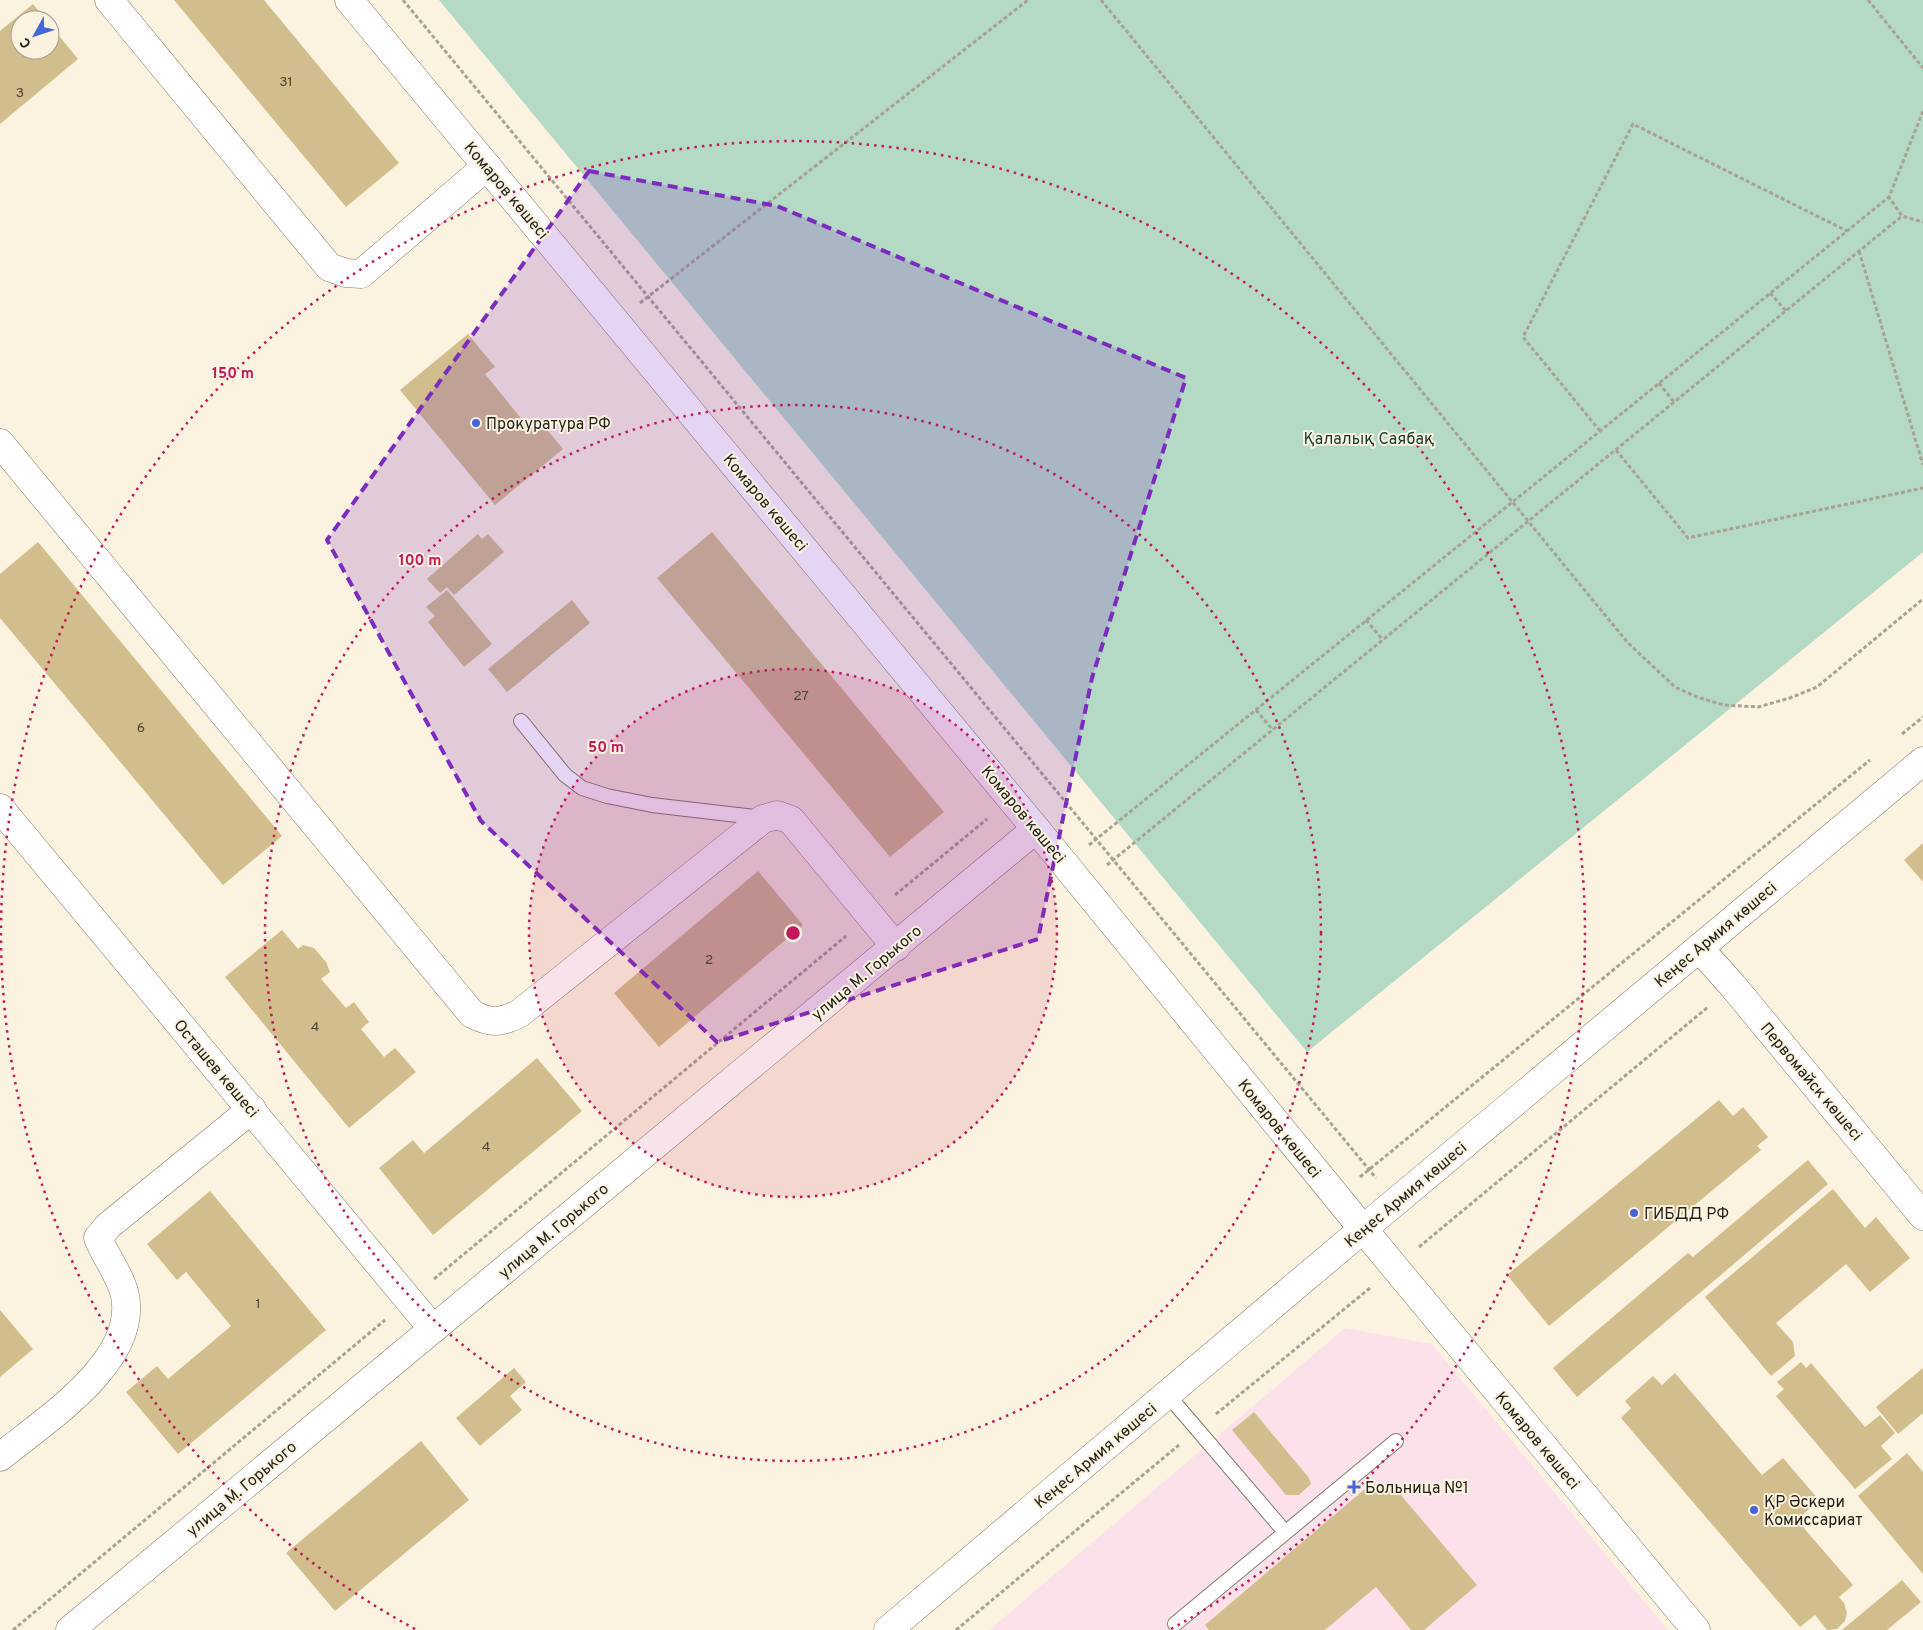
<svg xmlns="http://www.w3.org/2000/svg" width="1923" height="1630" font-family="Overpass,sans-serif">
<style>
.medical{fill:#fbe2ea}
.green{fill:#b4dac6}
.building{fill:#d1be8c}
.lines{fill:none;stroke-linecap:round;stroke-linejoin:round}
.lane-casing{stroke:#827b6a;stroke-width:16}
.street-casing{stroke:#827b6a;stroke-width:29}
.secondary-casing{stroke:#827b6a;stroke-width:29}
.path{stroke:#a7a293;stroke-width:3;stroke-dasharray:4 2.5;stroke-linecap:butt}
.lane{stroke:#fff;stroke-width:14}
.street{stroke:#fff;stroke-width:28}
.secondary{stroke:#fff;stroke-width:28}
.marked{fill:#7b2cbf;fill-opacity:0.2;stroke:#7b2cbf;stroke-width:4;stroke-dasharray:10 6;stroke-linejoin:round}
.ring{fill:none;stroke:#c2185b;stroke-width:2.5;stroke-dasharray:2.5 5}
.poi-dot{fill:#4665d8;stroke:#fbf3e0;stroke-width:2}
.labels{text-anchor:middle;stroke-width:4;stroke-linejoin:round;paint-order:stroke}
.number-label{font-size:14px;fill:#4d4735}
.street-label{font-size:16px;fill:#211f18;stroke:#fbf3e0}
.poi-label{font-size:16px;fill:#211f18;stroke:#fbf3e0;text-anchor:start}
.park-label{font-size:16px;fill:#113d2a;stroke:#fbf3e0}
.centre{fill:#c2185b;stroke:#fbf3e0;stroke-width:2.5}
.ring-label{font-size:15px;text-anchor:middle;font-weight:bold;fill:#c2185b;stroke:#fbf3e0;stroke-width:4;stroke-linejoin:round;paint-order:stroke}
</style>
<rect width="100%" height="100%" fill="#fbf3e0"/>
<!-- medical -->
<path class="medical" d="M1345 1328 1432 1344 1668 1630H989Z"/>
<!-- green -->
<path class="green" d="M439 0H1923V552L1307 1052Z"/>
<!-- building -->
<g class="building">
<path d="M174 0H264L399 163 346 207Z"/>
<path d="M33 4 46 20H20V50H50V25L78 59 0 124V31Z"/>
<path d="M468 334 495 367 485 374 528 427 538 419 563 449 495 505 400 390Z"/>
<path d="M712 532 944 812 890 857 657 578Z"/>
<path d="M478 534 482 539 488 534 504 552 454 595 447 587 440 593 427 579Z"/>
<path d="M38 542 282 836 223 885 0 618V574Z"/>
<path d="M447 590 492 644 464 667 428 622 435 616 426 607Z"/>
<path d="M572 600 590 623 507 692 488 669Z"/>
<path d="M1923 843V882L1904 860Z"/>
<path d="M758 871 803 925 659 1047 614 993Z"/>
<path d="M282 930 298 949 303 945 314 948 326 962 330 972 321 979 346 1008 354 1002 369 1022 361 1029 384 1057 395 1048 416 1072 349 1128 225 977Z"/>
<path d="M537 1058 582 1111 433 1235 379 1168 413 1140 424 1153Z"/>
<path d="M1719 1100 1733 1116 1743 1107 1768 1137 1757 1146 1761 1150 1549 1326 1507 1275Z"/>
<path d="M1808 1160 1828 1184 1577 1397 1553 1368 1688 1253 1693 1257Z"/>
<path d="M1833 1189 1865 1228 1876 1217 1910 1258 1870 1292 1846 1264 1776 1323 1793 1342 1795 1356 1771 1376 1705 1297Z"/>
<path d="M210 1191 326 1330 178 1454 126 1392 157 1366 168 1379 231 1326 186 1272 177 1280 147 1244Z"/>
<path d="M0 1310 33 1349 0 1377Z"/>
<path d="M1801 1362 1806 1368 1811 1363 1865 1427 1880 1415 1895 1433 1881 1446 1892 1459 1855 1489 1776 1396 1784 1389 1777 1382Z"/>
<path d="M514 1368 526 1382 510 1396 522 1410 480 1446 456 1418Z"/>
<path d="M1923 1368V1413L1898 1434 1876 1407Z"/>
<path d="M1675 1373 1762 1475 1783 1458 1819 1500 1797 1520 1853 1585 1839 1597 1844 1603 1847 1613 1845 1621 1837 1629 1827 1630 1815 1615 1800 1627 1621 1418 1631 1408 1625 1401 1653 1376 1662 1385Z"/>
<path d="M1254 1412 1309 1478 1311 1484 1299 1495H1286L1232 1430Z"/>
<path d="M421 1441 469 1500 335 1611 286 1553Z"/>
<path d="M1907 1453 1923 1472V1574L1858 1496Z"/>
<path d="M1389 1481 1477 1585 1424 1630H1411L1376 1587 1325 1630H1209L1205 1625 1373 1482 1380 1489Z"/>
<path d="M1902 1580 1921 1602 1887 1630H1842Z"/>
</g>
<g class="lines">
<!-- lane casing -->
<g class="lane-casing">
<g id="lane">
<path d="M521 721 565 775 582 788 607 796 652 805 763 818"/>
<path d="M1167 1394 1285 1532"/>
<path d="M1175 1624 1396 1441"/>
</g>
</g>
<!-- street casing -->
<g class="street-casing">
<g id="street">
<path d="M109 0 329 267 346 273 361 274 487 166"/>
<path d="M0 443 472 1014C492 1024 501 1023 520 1013L763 819 777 815 791 820 896 947"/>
<path d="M0 808 433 1329"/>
<path d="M1699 948 1733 986 1923 1216"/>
<path d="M1363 1229 1696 1630"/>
<path d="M0 1457C44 1421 138 1362 125 1296 122 1278 105 1256 98 1238L108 1226 252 1109"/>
<path d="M70 1630 1036 829"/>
</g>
</g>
<!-- secondary casing -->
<g class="secondary-casing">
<g id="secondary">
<path d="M349 0 1036 829 1363 1229"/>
<path d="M888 1630 1363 1229 1923 761"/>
</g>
</g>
<!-- path -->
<g class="path">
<path d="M403 0 1376 1178"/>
<path d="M1101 0 1628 643 1675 687 1697 697 1724 705 1758 707 1790 698 1817 687 1923 599"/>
<path d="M1868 0 1923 68"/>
<path d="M1923 111 1889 197 1902 216 1923 222"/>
<path d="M1859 251 1923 465"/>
<path d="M1770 293 1786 311"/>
<path d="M640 303 1028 0"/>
<path d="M1659 383 1674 402"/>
<path d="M1600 431 1523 337 1633 124 1847 231"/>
<path d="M1616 450 1688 538 1923 488"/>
<path d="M1366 620 1383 640"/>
<path d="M1256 710 1273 730"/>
<path d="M1902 734 1923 717"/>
<path d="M1089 845 1889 197"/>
<path d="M1107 865 1902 216"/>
<path d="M895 895 987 819"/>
<path d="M1360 1177 1870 760"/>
<path d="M1419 1247 1708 1007"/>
<path d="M434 1279 846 936"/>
<path d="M1216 1414 1370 1288"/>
<path d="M13 1630 385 1320"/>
<path d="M956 1630 1179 1445"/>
</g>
<!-- lane -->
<use href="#lane" class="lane"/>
<!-- street -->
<use href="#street" class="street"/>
<!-- secondary -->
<use href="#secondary" class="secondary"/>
</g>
<!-- marked area -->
<path class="marked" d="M589 171 777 206 1186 378 1092 678 1038 939 717 1042 481 821 327 540Z"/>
<!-- distance rings -->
<circle cx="793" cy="933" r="264" fill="#c2185b" fill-opacity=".12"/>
<g class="ring">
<circle cx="793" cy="933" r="264"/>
<circle cx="793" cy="933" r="528"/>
<path d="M415 1629A792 792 0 1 1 1171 1629"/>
</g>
<!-- markers -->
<g class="poi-dot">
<circle cx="476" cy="423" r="5"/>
<circle cx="1634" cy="1213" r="5"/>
<path d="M1351.5 1479.5h5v5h5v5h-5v5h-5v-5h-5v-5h5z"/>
<circle cx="1754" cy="1510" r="5"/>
</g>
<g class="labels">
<!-- number labels -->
<g class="number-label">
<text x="286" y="86">31</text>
<text x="20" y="97">3</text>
<text x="801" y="700">27</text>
<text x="141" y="732">6</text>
<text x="709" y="964">2</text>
<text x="315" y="1031">4</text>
<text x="486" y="1151">4</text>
<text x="258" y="1308">1</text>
</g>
<!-- street labels -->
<g class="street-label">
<text transform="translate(507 190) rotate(50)" y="6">Комаров көшесі</text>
<text transform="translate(766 502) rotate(50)" y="6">Комаров көшесі</text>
<text transform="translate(1024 814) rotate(50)" y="6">Комаров көшесі</text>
<text transform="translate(1715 934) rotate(-40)" y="6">Кеңес Армия көшесі</text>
<text transform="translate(866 972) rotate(-40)" y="6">улица М. Горького</text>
<text transform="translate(217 1068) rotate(50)" y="6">Осташев көшесі</text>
<text transform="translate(1812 1081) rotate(50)" y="6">Первомайск көшесі</text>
<text transform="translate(1280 1128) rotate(51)" y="6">Комаров көшесі</text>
<text transform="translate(1405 1194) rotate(-40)" y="6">Кеңес Армия көшесі</text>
<text transform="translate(553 1230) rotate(-40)" y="6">улица М. Горького</text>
<text transform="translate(1538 1440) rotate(50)" y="6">Комаров көшесі</text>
<text transform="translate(1095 1455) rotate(-40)" y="6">Кеңес Армия көшесі</text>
<text transform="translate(241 1488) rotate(-40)" y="6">улица М. Горького</text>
</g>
<!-- poi labels -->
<g class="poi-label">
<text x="486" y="429">Прокуратура РФ</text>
<text x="1644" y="1219">ГИБДД РФ</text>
<text x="1365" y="1493">Больница №1</text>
<text x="1764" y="1507">ҚР Әскери<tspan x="1764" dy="18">Комиссариат</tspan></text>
</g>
<!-- park labels -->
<g class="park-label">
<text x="1369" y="444">Қалалық Саябақ</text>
</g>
</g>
<circle cx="793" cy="933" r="8" class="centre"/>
<g class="ring-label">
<text x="233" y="378">150 m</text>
<text x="420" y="565">100 m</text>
<text x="606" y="752">50 m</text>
</g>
<!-- north arrow -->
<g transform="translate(35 35) rotate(230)"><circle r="24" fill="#fbf3e0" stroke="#a49e90"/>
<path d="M0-4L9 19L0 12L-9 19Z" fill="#4665d8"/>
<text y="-8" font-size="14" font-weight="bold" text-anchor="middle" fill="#211f18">С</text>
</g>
</svg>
